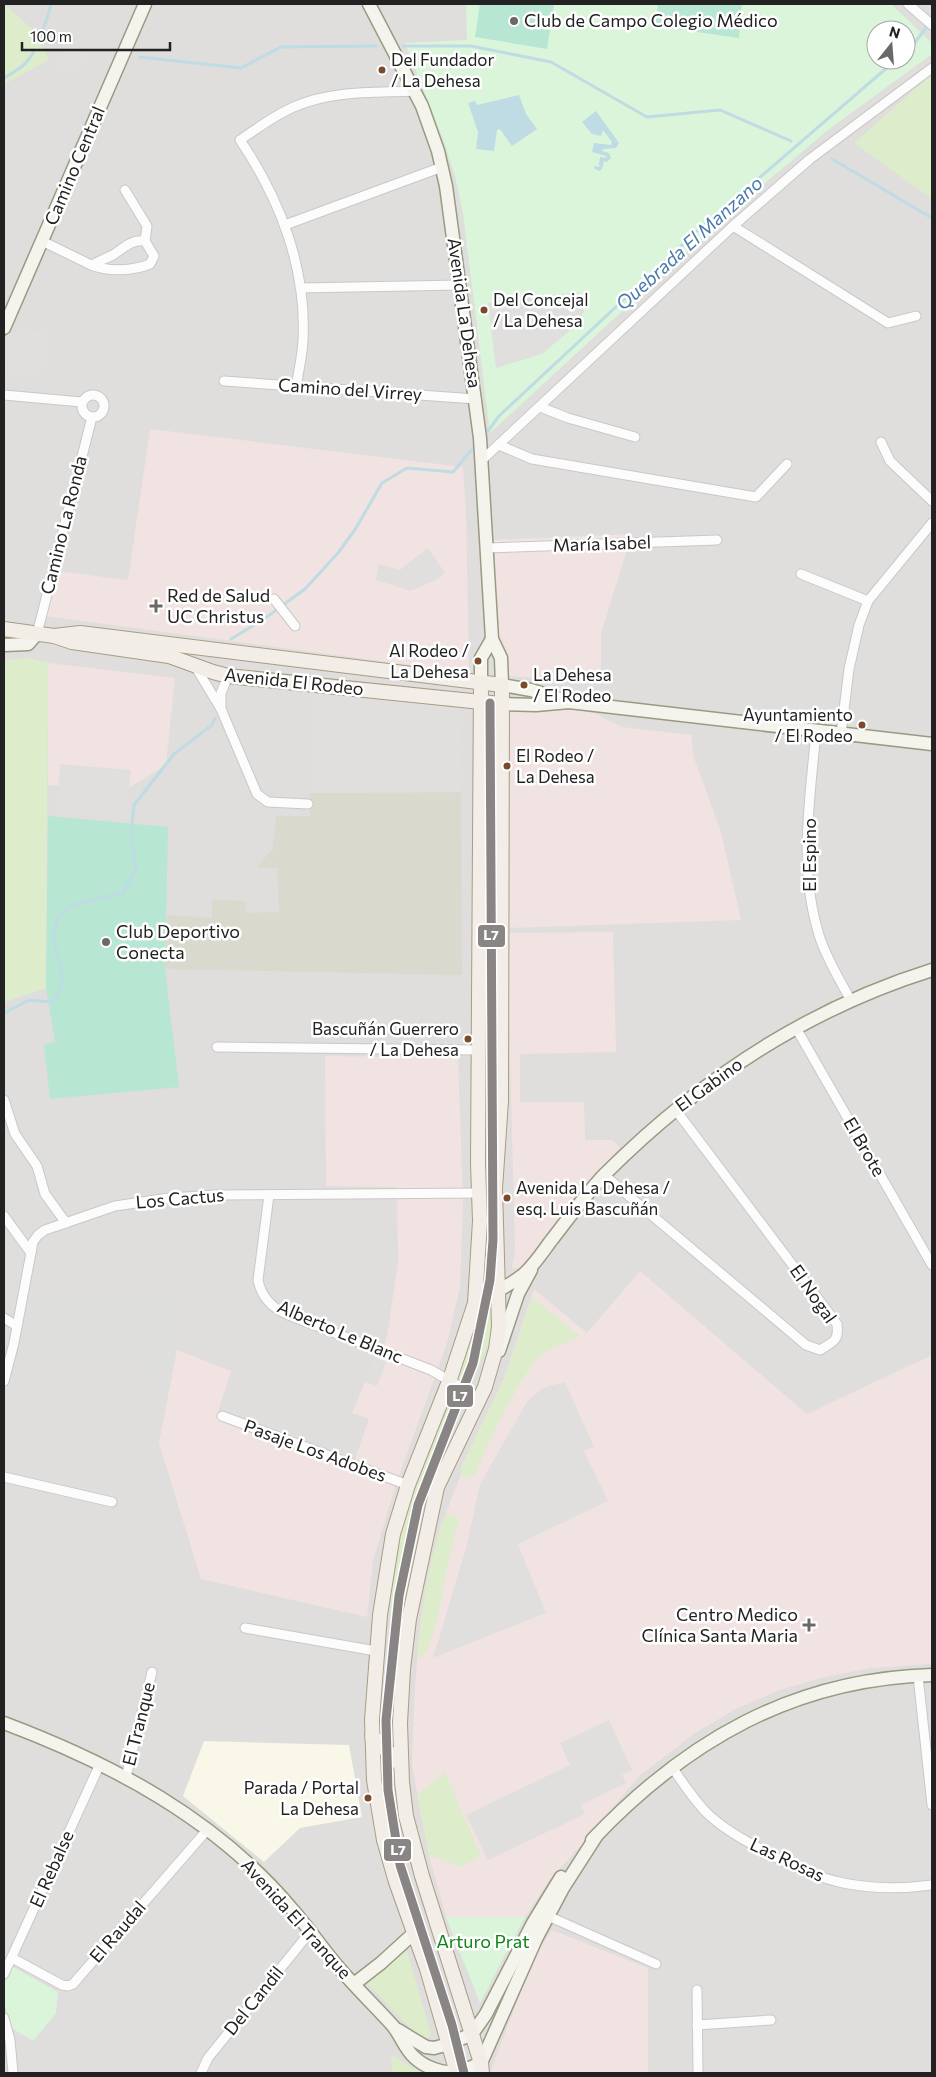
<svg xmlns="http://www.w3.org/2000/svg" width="936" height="2077" font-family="Commissioner,sans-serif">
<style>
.residential{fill:#dfdedc;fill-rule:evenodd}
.commercial{fill:#f1e3e1}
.education{fill:#f8f7e8}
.religious{fill:#dededc}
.construction{fill:#d9d9cd}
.grass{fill:#ddeccb}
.park{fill:#daf5da;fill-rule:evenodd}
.pitch{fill:#b7e6d2}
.parking{fill:#e0dfde}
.water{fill:#bfdbe3}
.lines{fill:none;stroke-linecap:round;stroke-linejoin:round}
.stream{stroke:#bfdbe3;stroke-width:3}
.street-casing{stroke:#c9c8c7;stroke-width:11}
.secondary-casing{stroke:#999a82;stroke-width:15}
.primary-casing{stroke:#a79c86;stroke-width:16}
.street{stroke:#fdfcfc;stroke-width:9}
.secondary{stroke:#f4f4ed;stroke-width:12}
.primary{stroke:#f3ede7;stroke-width:14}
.metro-1-casing{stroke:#fff;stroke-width:12}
.metro-1{stroke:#8a8585;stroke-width:9}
.poi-dot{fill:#6a6968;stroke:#fff;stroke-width:2}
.bus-dot{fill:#7a4b2a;stroke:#fff;stroke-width:2}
.labels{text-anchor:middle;stroke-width:5;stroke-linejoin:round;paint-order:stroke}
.bus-label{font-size:17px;fill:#222;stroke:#fff;text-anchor:start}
.poi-label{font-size:18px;fill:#222;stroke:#fff;text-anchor:start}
.street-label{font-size:18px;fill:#222;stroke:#fff}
.park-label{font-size:18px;fill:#0c8416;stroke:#fff}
.water-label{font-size:19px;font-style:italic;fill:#4a7aab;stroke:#fff}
.line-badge{stroke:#fff;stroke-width:2}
.badge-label{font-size:14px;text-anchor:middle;font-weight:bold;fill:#fff}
</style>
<rect width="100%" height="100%" fill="#f0eeeb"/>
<!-- residential -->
<path class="residential" d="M4 4H932V2073H4ZM876 30H906V60H876Z"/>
<!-- commercial -->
<g class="commercial">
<path d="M150 429 463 467 466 510 469 673 45 616 57 571 128 580Z"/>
<path d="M632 534 601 633V681L506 676 495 653 494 540Z"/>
<path d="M48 663 175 678 166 765 125 790 48 785Z"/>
<path d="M503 699 594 713 622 727 691 735 694 758 721 832 741 920 507 928Z"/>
<path d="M613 932 616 1052 520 1054V1102H584L585 1140H613L620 1148 580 1191 526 1269 512 1268 515 1251 507 933Z"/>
<path d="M325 1056 458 1058 463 1202 460 1287 447 1343 396 1484 373 1561 367 1617 201 1579 159 1443 177 1350 231 1371 216 1418 352 1468 369 1419 352 1413 375 1358 380 1359 387 1337 398 1261 397 1187 326 1186Z"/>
<path d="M640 1271 807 1414 932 1355V1664L871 1668 825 1677 780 1690 736 1709 695 1733 639 1776 590 1835 548 1882 525 1917H446L429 1855 412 1765 415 1685 420 1630 428 1576 440 1528 461 1474V1467L504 1379 534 1289 587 1333Z"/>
<path d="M552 1930 648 1968V2073H490L533 1959Z"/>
</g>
<!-- education -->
<path class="education" d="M204 1741 349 1745 362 1817 300 1828 264 1862 183 1796Z"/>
<!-- religious -->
<path class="religious" d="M33 1292H184L173 1369 21 1355Z"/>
<!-- construction -->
<path class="construction" d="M461 792 462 975 165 969 167 915 212 918V900L245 901 246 913 279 912 277 868 257 867 273 848 276 816H310V793Z"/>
<!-- grass -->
<g class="grass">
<path d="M4 4 36 32 49 60 4 84Z"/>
<path d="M932 74V199L854 143Z"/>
<path d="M29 658 48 663 46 988 4 1002V660Z"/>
<path d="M492 1294 494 1332 424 1486 409 1557H403L394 1611 392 1747 385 1741 387 1688 392 1635 390 1588 401 1531 417 1482 456 1388 478 1306Z"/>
<path d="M532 1297 580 1336C568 1342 550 1348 539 1357 521 1375 483 1450 476 1475L468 1478 461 1474V1467L504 1379Z"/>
<path d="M446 1513 459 1519C454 1539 449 1558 445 1579 440 1599 436 1650 417 1660 421 1610 428 1560 446 1513Z"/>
<path d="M445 1772 481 1856 460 1867 429 1855 417 1795Z"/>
<path d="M406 1947 431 2034 428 2038 422 2039 415 2033 366 1982Z"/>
<path d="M391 2054 421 2073H392Z"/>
</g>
<!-- park -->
<g class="park">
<path d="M466 4H891L932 43V54L828 130 721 220 490 433 463 213 455 176 443 139 405 43 467 40ZM876 30H906V60H876Z"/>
<path d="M446 1917H525L480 2003Z"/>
<path d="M13 1967 58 1992 56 2013 33 2041 13 2029 4 2004V1984Z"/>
</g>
<!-- pitch -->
<g class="pitch">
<path d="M480 4 554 5 547 49 475 37Z"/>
<path d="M658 4H742L739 38 655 26Z"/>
<path d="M48 816 168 827 165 969 179 1087 50 1099 44 1044 55 1042 46 988Z"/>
</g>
<!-- parking -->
<g class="parking">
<path d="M68 45 88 53 78 75 58 68Z"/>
<path d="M578 292 584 312 574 327 542 354 496 368 488 303Z"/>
<path d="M48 331 41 377H4V360L15 334Z"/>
<path d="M428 548 445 573 436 580 411 591 376 580 378 564 400 570Z"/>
<path d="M312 691 459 706 461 792 310 793Z"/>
<path d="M60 764 131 770 126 820 56 813Z"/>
<path d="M375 1358 386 1362 377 1386 365 1382Z"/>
<path d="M565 1382 594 1447 584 1451 608 1501 518 1544 546 1613 433 1658 466 1548 480 1484 528 1400 545 1387Z"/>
<path d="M609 1720 632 1770 622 1775 626 1783 581 1805 585 1814 488 1860 466 1815 570 1765 560 1743Z"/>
</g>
<!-- water -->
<g class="water">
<path d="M519 95 526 114 537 129 512 146 500 129 497 130 494 151 476 149 478 132 468 103 475 101 477 105Z"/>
<path d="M596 111 619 143 616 148 603 149 602 151 609 153 611 158 607 162 604 161 602 169 599 171 595 169 594 166 600 167 599 164 600 157 606 158V156L592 152 594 143 611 145 612 142 603 130 601 136 592 134 582 122Z"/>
</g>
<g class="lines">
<!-- stream -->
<g class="stream">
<path d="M39 39 47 19 51 4"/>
<path d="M403 46H471L551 62 647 117 720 110 791 141"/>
<path d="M906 51 914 44 932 19"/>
<path d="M140 57 241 68 281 47 376 46"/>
<path d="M4 78C16 71 29 64 34 50"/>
<path d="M832 159 932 218"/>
<path d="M488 431 499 416 693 235 896 60"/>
<path d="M231 639 264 619 305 589 338 553 356 528 382 483 407 468 453 472 473 448"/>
<path d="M4 1013 29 1000 52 1002C72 983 56 962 54 940 54 932 57 923 58 916L73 905 123 893 136 870 131 834 134 805 174 754 212 725 215 718"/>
</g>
<!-- street casing -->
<g class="street-casing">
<g id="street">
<path d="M908 4 932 25"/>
<path d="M125 190 147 226 145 241"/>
<path d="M285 225 442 167"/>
<path d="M733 226 888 323 916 316"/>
<path d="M42 241 91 265C108 272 133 271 150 264L154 256 145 241C131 239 124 248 113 255 106 258 98 262 91 265"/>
<path d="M300 288 460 285"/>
<path d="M224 381 476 399"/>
<path d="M296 386C299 371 302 356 303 341 307 269 280 199 240 140 258 128 276 114 296 106 334 90 376 93 415 91"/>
<circle cx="93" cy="406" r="11"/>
<path d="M4 395 82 402"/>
<path d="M540 407 568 418 635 437"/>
<path d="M881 442 890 461 932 501"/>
<path d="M499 445 532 459 756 497 787 464"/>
<path d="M482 460 733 226 810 159 932 68"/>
<path d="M487 548 717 540"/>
<path d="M801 574 868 601"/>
<path d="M274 599 295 626"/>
<path d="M37 634 92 417"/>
<path d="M195 666 221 709 257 794 268 802 308 804"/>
<path d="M221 709V693L228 676"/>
<path d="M816 731C810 801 798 867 819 935 826 958 840 980 851 1001"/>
<path d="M841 734 849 669 859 625 868 601 932 523"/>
<path d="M796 1028 932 1265"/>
<path d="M217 1047 479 1050"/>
<path d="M4 1100 15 1134 37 1166 45 1194 66 1223"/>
<path d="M604 1175 806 1345 820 1350C834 1341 839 1341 837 1324L675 1109"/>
<path d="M269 1195 258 1280C261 1296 271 1307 286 1314L431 1370 469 1392 475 1407"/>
<path d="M4 1216 31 1253"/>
<path d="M4 1318 17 1326"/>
<path d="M4 1381 14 1343 33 1242 38 1235 45 1230 115 1206 169 1198 216 1195 479 1193"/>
<path d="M222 1416 408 1485"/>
<path d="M4 1477 112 1502"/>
<path d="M245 1628 376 1651"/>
<path d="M918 1676 932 1805"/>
<path d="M672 1767C683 1783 695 1802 709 1815 724 1829 740 1838 757 1847 817 1882 863 1894 932 1885"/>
<path d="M126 1777 152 1672"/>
<path d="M548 1916 656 1964"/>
<path d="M12 1958 62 1985 68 1986 73 1984 208 1829"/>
<path d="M4 1974 100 1764"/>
<path d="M697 1990 698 2073"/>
<path d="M4 2018 10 2040 13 2073"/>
<path d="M697 2025 771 2020"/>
<path d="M201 2073 208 2058 310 1932"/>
</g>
</g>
<!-- secondary casing -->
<g class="secondary-casing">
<g id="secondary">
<path d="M369 4 422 106 438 151 446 186 480 438 492 639 501 658 502 685 531 690 569 702"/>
<path d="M4 328 145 4"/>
<path d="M4 645 28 644 37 634"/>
<path d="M481 682V658L492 639"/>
<path d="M501 704 536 705 569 702 932 744"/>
<path d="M475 1303C490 1294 510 1286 524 1274 534 1265 542 1253 550 1242 568 1219 585 1195 605 1174 697 1082 807 1009 932 970"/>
<path d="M499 1351 518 1294 531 1270"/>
<path d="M4 1723C113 1764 216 1819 292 1909 307 1926 320 1945 334 1962 353 1985 374 2005 393 2026 401 2036 405 2049 414 2057 424 2067 443 2074 456 2072 464 2071 473 2066 481 2063L536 1939 563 1888 597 1835"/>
<path d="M592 1840C686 1741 793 1679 932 1675"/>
<path d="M354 1984 381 1963 414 1933"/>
<path d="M398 2030 426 2047 434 2048 449 2044 472 2034 486 2014 533 1923 561 1877"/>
</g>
</g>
<!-- primary casing -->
<g class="primary-casing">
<g id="primary">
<path d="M4 629 54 636 72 642 169 656 213 672 228 676 501 704"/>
<path d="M54 636 80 633 502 685 501 1101 495 1189 499 1327 496 1349 485 1387 437 1487 409 1619 403 1669 400 1723 402 1782 406 1816 422 1876 481 2063 482 2073"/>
<path d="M372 1736 401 1765"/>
<path d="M457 2073 427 1969 396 1882 384 1840 374 1780 372 1720 380 1615 393 1534 408 1485 450 1379 475 1303 480 1221 478 1163 481 682"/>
</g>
</g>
<!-- street -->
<use href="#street" class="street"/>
<!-- secondary -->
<use href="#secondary" class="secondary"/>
<!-- primary -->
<use href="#primary" class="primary"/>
<!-- metro-1 casing -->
<g class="metro-1-casing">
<path id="metro-1" d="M464 2073 452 2025 400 1865 388 1790 386 1720 399 1596 418 1505 473 1363 490 1280 493 1240 490 703"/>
</g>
<!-- metro-1 -->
<use href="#metro-1" class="metro-1"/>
</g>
<!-- markers -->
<g class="poi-dot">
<circle cx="514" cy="21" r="5"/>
<path d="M153.5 598.5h5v5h5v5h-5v5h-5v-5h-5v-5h5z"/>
<circle cx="106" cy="942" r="5"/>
<path d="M806.5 1617.5h5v5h5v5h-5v5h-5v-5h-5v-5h5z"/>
</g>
<g class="bus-dot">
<circle cx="382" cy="70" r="4.5"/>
<circle cx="484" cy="310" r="4.5"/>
<circle cx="478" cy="661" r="4.5"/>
<circle cx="524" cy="685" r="4.5"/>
<circle cx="862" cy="725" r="4.5"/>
<circle cx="507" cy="766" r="4.5"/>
<circle cx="468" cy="1039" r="4.5"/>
<circle cx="507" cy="1198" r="4.5"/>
<circle cx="368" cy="1798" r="4.5"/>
</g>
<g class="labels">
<!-- bus labels -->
<g class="bus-label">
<text x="391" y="66">Del Fundador<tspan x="391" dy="21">/ La Dehesa</tspan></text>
<text x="493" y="306">Del Concejal<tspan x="493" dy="21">/ La Dehesa</tspan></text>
<text x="469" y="657" text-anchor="end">Al Rodeo /<tspan x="469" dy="21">La Dehesa</tspan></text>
<text x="533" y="681">La Dehesa<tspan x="533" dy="21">/ El Rodeo</tspan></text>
<text x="853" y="721" text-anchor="end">Ayuntamiento<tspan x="853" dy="21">/ El Rodeo</tspan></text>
<text x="516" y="762">El Rodeo /<tspan x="516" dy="21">La Dehesa</tspan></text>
<text x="459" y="1035" text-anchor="end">Bascuñán Guerrero<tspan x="459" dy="21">/ La Dehesa</tspan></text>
<text x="516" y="1194">Avenida La Dehesa /<tspan x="516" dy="21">esq. Luis Bascuñán</tspan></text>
<text x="359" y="1794" text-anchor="end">Parada / Portal<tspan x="359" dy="21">La Dehesa</tspan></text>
</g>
<!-- poi labels -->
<g class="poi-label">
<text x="524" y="27">Club de Campo Colegio Médico</text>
<text x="167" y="602">Red de Salud<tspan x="167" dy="21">UC Christus</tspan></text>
<text x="116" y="938">Club Deportivo<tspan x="116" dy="21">Conecta</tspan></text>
<text x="798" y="1621" text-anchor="end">Centro Medico<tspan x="798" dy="21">Clínica Santa Maria</tspan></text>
</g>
<!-- street labels -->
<g class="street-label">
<text transform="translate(75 166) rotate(-67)" y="6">Camino Central</text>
<text transform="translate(464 313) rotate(82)" y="6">Avenida La Dehesa</text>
<text transform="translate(350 390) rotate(4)" y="6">Camino del Virrey</text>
<text transform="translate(64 525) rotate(-76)" y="6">Camino La Ronda</text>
<text transform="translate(602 544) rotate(-2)" y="6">María Isabel</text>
<text transform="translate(294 682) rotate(6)" y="6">Avenida El Rodeo</text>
<text transform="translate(810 855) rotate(-90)" y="6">El Espino</text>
<text transform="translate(709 1085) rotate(-36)" y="6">El Gabino</text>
<text transform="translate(864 1147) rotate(60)" y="6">El Brote</text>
<text transform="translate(180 1199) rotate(-5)" y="6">Los Cactus</text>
<text transform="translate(813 1294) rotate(55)" y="6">El Nogal</text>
<text transform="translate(340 1332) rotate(23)" y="6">Alberto Le Blanc</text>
<text transform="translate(315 1451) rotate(20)" y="6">Pasaje Los Adobes</text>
<text transform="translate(139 1724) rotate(-76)" y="6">El Tranque</text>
<text transform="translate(787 1860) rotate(25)" y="6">Las Rosas</text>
<text transform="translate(52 1869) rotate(-66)" y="6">El Rebalse</text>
<text transform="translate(296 1919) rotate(48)" y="6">Avenida El Tranque</text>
<text transform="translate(118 1932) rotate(-49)" y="6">El Raudal</text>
<text transform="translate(254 2001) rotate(-51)" y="6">Del Candil</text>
</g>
<!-- park labels -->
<g class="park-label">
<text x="483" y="1948">Arturo Prat</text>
</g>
<!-- water labels -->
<g class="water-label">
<text transform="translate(689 243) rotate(-42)" y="7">Quebrada El Manzano</text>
</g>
</g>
<g class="line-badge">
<rect x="477" y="924" width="29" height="24" rx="5" fill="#8a8585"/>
<rect x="446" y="1384" width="28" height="24" rx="5" fill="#8a8585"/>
<rect x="383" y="1838" width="29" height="24" rx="5" fill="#8a8585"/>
</g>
<g class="badge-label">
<text x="491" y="940">L7</text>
<text x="460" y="1401">L7</text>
<text x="398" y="1855">L7</text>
</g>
<!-- border -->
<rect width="936" height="2077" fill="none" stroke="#222222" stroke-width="10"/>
<!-- north arrow -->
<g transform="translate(891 45) rotate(17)"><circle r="24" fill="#ffffff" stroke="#a7a7a7"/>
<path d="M0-4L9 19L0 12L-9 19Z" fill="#6a6968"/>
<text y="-8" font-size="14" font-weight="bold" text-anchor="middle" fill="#222222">N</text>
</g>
<!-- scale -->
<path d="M22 42v8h148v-8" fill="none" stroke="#222222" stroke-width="2.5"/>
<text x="30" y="42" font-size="15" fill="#222222" stroke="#ffffff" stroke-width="4" paint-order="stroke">100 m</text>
</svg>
